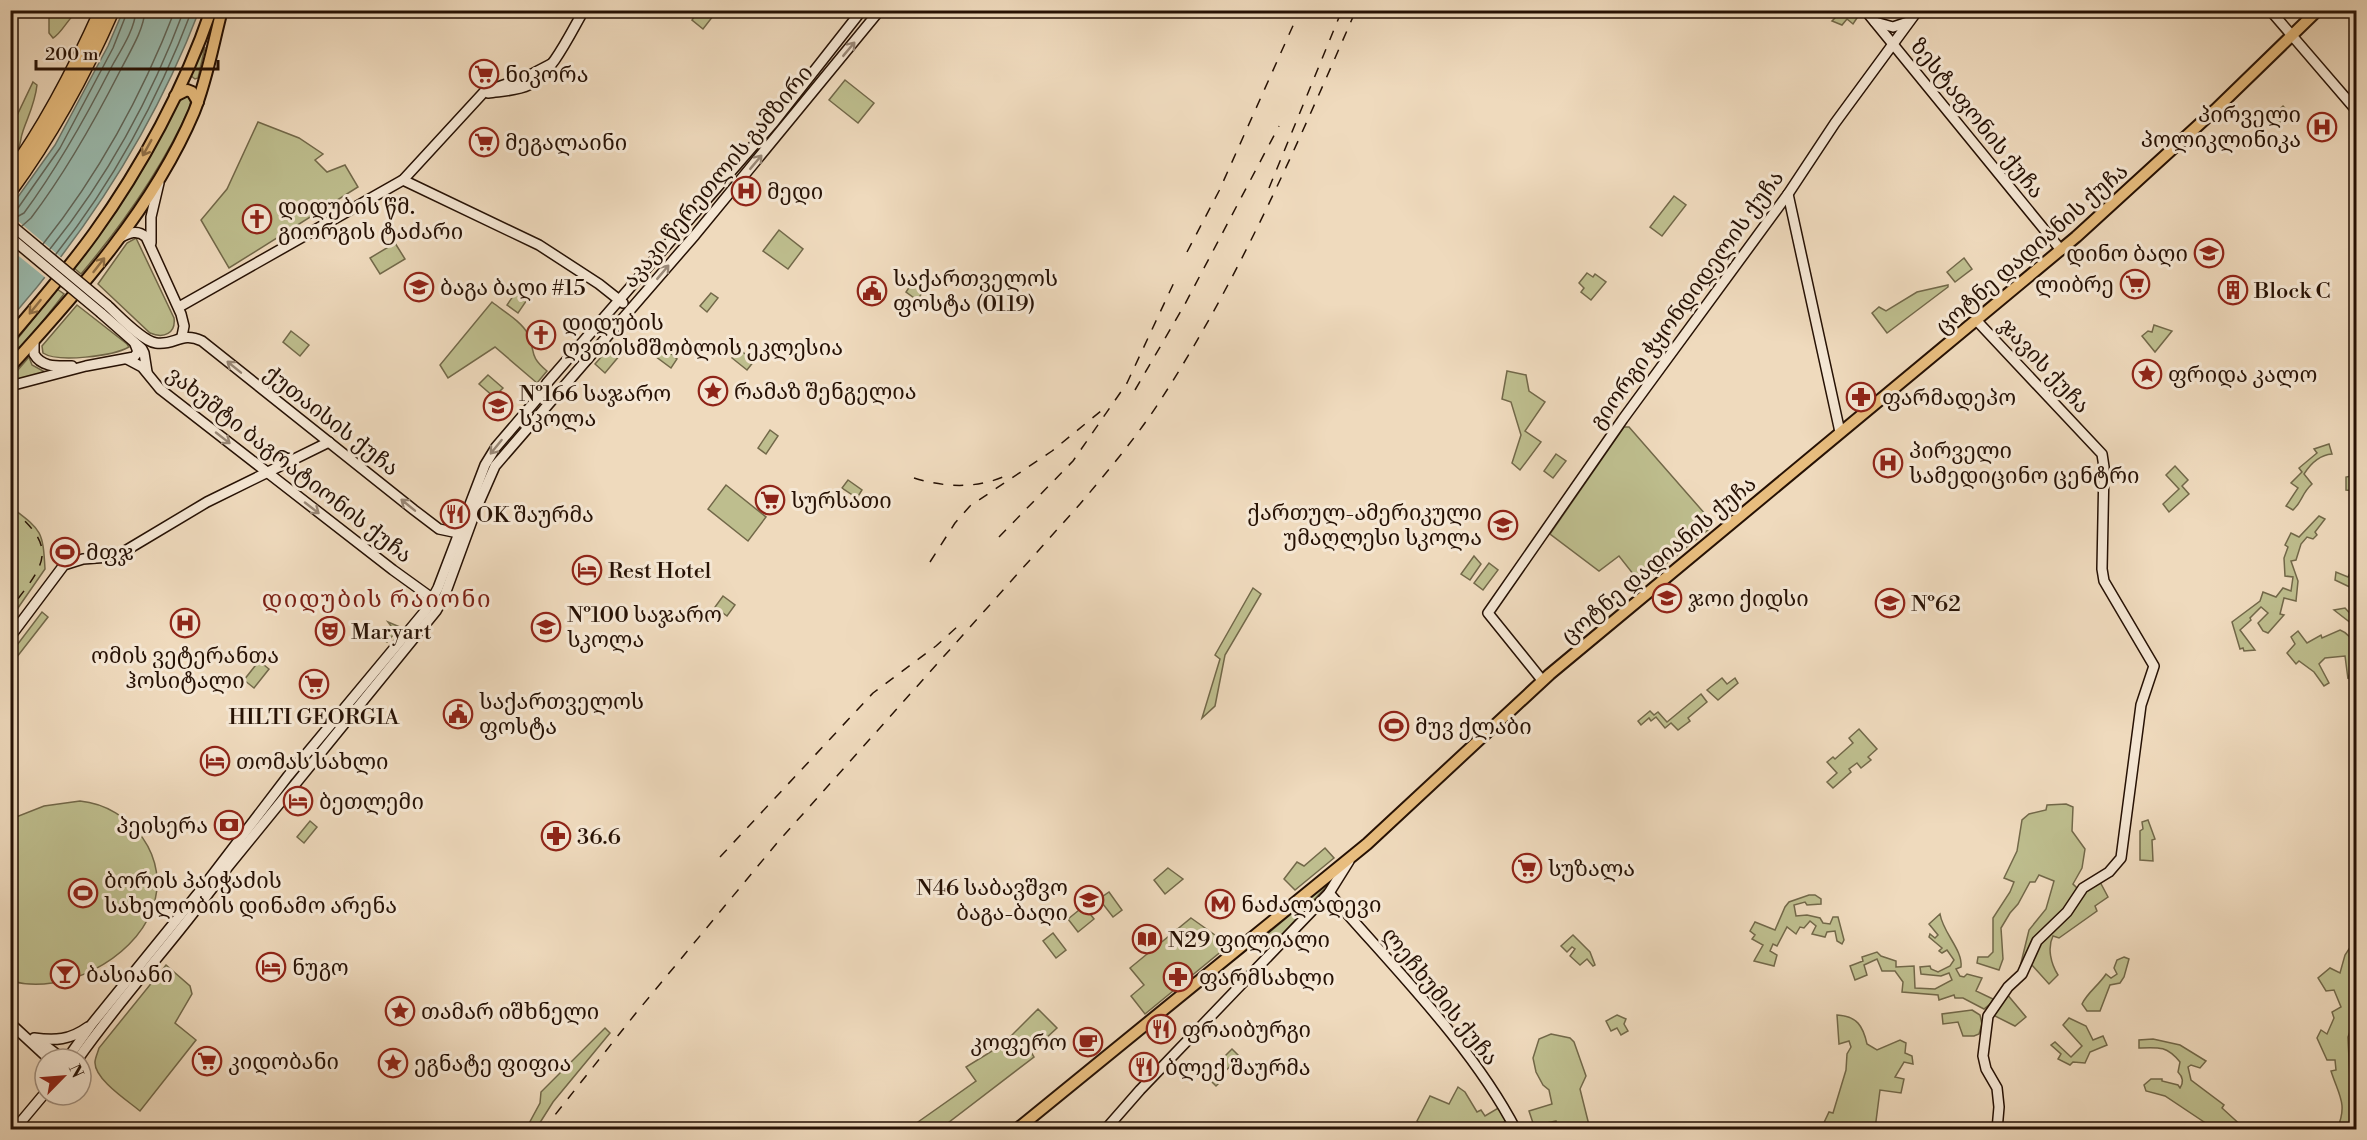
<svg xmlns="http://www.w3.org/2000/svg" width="2367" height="1140" font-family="'Libre Bodoni','Noto Serif Georgian',serif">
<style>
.green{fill:#bebe8e;stroke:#726849;stroke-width:1.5}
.water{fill:#9abbaf;stroke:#6c776b;stroke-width:1.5}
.pier{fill:#efdabd}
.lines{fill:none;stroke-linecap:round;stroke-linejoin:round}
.shore{stroke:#60665a;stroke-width:1.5}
.secondary-casing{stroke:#261104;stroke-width:12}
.primary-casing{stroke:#261104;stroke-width:14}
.highway-casing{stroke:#261104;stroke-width:15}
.secondary{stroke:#f5e7d4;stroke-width:9}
.primary{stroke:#e8bd7e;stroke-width:10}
.highway{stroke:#e8bd7e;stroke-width:12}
.rail{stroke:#261104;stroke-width:1.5;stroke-dasharray:10 10;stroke-linecap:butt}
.secondary-bridge-casing{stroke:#261104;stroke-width:12;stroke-linecap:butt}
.secondary-bridge{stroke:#f5e7d4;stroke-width:9}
.oneway{stroke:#988776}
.oneway2{stroke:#917047}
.labels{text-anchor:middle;stroke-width:6;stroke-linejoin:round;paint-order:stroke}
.poi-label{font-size:22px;fill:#261104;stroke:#f5e7d4;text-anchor:start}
.street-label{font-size:22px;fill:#261104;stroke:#f5e7d4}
.neighbourhood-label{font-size:24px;letter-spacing:1.5px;fill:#7a1f14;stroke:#f5e7d4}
</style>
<rect width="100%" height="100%" fill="#efdabd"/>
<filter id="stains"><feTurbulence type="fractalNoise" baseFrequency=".00333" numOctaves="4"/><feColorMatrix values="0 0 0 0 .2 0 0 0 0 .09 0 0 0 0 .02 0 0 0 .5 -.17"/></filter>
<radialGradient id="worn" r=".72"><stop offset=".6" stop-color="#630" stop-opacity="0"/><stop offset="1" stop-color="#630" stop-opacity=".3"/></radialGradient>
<!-- green -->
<g class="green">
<path d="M49 11V10L78 11C68 18 62 33 53 38L49 33Z"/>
<path d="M698 11V10L717 11 703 29 692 20Z"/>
<path d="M1842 11H1851L1857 18 1853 24 1847 19 1842 25 1832 21Z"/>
<path d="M205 47 198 78 195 79 190 75Z"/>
<path d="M845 80 874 103 858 123 829 100Z"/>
<path d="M33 82 37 85C35 103 29 114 23 131 19 142 22 146 14 157V131L11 136V128Z"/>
<path d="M182 94 191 96 190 107C162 168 124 223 81 274L74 268 106 225Z"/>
<path d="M2283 106 2290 114 2275 127 2269 119Z"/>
<path d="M258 122 299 138 323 154 315 160 327 172 345 165 358 187 229 268 201 220 227 189Z"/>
<path d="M1674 196 1686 205 1662 236 1650 227Z"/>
<path d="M779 230 803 249 788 269 763 251Z"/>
<path d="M136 238 174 318C176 333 164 339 150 333L98 284 127 243Z"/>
<path d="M395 243 405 259 380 274 370 258Z"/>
<path d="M1964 258 1972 269 1955 282 1947 272Z"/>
<path d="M1587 273 1593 277 1595 274 1606 282 1591 300 1581 292 1584 288 1579 283Z"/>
<path d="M912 283 923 292 917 300 906 292Z"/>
<path d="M1948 285V287L1887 333 1872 313 1879 307 1886 311 1917 292Z"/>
<path d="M520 286 531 294 518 313 507 305Z"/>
<path d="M57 289 64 294 11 362V347Z"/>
<path d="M711 293 718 298 707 312 700 306Z"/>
<path d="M492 302C503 311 521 321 528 334 536 352 528 355 547 371L537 383 495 347 448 378 440 365Z"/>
<path d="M77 305 127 344 129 347C113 356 58 363 43 353L42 346Z"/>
<path d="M2154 325 2172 331 2155 352 2142 336 2148 331 2152 332Z"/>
<path d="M291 331 309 345 300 356 283 342Z"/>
<path d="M662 346 677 359 671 368 655 356Z"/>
<path d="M610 347 620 355 605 373 595 364Z"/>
<path d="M739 349 754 361 747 370 732 358Z"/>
<path d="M29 357 32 365 45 372 11 382V378Z"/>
<path d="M1507 371 1526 375 1529 391 1545 402 1525 431 1541 442 1520 470 1512 463 1521 435 1511 402 1502 399Z"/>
<path d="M488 375 503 388 494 397 479 384Z"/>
<path d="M1624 427H1629L1713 523V526L1641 584 1619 556 1599 571 1550 534Z"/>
<path d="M770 430 778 436 766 454 758 448Z"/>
<path d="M2329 444 2332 454C2319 455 2311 463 2304 474L2312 484C2301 494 2303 501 2293 510L2286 506 2298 488 2291 483 2302 472 2299 468 2317 453 2314 449Z"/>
<path d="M1556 454 1566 461 1553 478 1544 471Z"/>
<path d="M2175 466 2188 480 2182 486 2189 494 2169 512 2163 504 2179 489 2166 475Z"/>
<path d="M2356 475V491L2346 490V477Z"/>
<path d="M848 480 862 490 857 498 842 488Z"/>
<path d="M726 485 766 517 748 541 708 509Z"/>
<path d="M11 507C41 530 43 530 45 569L11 618Z"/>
<path d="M2319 516 2325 519 2315 532 2317 535 2313 539 2307 537 2301 544 2296 560 2291 561 2298 581 2296 601 2284 598 2280 614 2284 615 2268 633 2263 631 2258 623 2268 613 2261 607 2250 618 2251 620 2240 630 2255 650 2244 651 2243 648 2240 649 2232 622 2260 601 2263 592 2276 597 2283 588 2291 591 2293 577 2285 576 2284 558 2288 547 2285 545 2291 533 2299 537Z"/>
<path d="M2356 546V590L2335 580 2336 572 2348 577 2356 560 2351 555Z"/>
<path d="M1474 556 1481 564 1470 580 1461 574Z"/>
<path d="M1489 563 1498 570 1483 590 1474 583Z"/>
<path d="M1253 588 1261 594 1225 655 1215 706 1202 718 1220 659 1215 655Z"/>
<path d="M723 596 735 605 727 616 715 607Z"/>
<path d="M2345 608 2356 620V635L2352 624 2334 610Z"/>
<path d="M42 612 48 617 13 662 11 659V653Z"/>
<path d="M388 622 400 627 387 642 382 639 391 626Z"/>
<path d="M2340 630C2361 638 2354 663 2348 679L2345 656 2325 658 2319 664 2329 683 2324 686 2314 672 2299 661 2296 664 2287 653 2295 644 2291 637 2298 631 2307 643 2321 635 2322 638Z"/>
<path d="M259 661 269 669 254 688 244 680Z"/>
<path d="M1722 678 1727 684 1735 678 1738 683 1718 700 1707 690Z"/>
<path d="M1701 694 1707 702 1688 718 1690 721 1678 730 1671 723 1665 728 1656 717 1651 721 1649 718 1641 725 1638 721 1650 711 1654 715 1658 712 1667 722Z"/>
<path d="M1859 729 1877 749 1868 757 1871 760 1861 768 1857 763 1849 769 1851 772 1833 788 1827 782 1837 773 1827 762 1833 757 1835 759 1853 743 1849 738Z"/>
<path d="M80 801C131 806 172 858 152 910 132 961 63 995 11 981V819L44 806Z"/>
<path d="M2066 804 2073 807 2072 831 2085 849 2082 868 2073 884 2077 888 2067 906 2020 967 2029 930 2046 909 2054 881 2039 875 2035 882H2030L2018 904 2010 913 2001 928 2003 959 1999 970 1977 963 1978 957H1988L1993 952V918L2010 892 2014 882 2004 878 2017 851 2022 820 2029 814 2046 810 2047 805Z"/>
<path d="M2148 820 2155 839 2152 840 2153 861 2140 860V831L2143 829 2142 822Z"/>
<path d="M310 821 317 827 304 843 297 837Z"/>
<path d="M1325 848 1334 858 1295 890 1284 879 1297 862 1304 866Z"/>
<path d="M1168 868 1183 879 1165 894 1154 880Z"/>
<path d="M1337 875 1273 944 1265 936Z"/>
<path d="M2099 880 2108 897 2095 906 2097 911 2059 938 2053 936C2047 948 2051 964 2058 975L2049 984 2031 964 2040 940 2075 900Z"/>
<path d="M1109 892 1122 910 1113 917 1099 899Z"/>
<path d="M1809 895H1815L1821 899V904L1807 905 1805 902 1794 905 1796 916 1807 915 1820 918 1823 923 1830 924 1833 917H1838L1844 940 1842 944 1837 941 1835 931 1827 932 1825 937 1812 934 1816 926 1810 921 1804 928 1800 927 1796 934 1787 927 1777 946 1773 944 1770 951 1777 955 1774 966 1754 961 1763 945 1752 939 1755 935 1750 931 1755 922 1775 930 1785 907 1789 902Z"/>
<path d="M1084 906 1094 919 1078 932 1068 919Z"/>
<path d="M1940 914C1943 933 1963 950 1961 967L1956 969 1960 976 1964 977 1967 974 1982 978 1976 991 1995 1000 1984 1009 1963 998H1955L1954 995 1939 1000 1938 995 1902 992 1903 982 1895 971H1882L1877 959 1864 965 1867 975 1855 980 1850 966 1863 961 1862 957 1877 952 1881 956 1896 961V967L1914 966 1915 988 1935 989 1952 980 1949 973 1941 976 1921 974 1920 967 1930 966 1931 969 1938 972 1950 966 1954 960 1947 950 1942 953 1939 951 1942 948 1929 937 1930 934 1935 938 1938 935 1929 924Z"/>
<path d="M1191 918 1229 945 1145 1014 1131 996 1144 985 1130 968Z"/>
<path d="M2356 930V1015L2348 1037 2350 1080 2356 1094V1129H2337C2348 1104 2339 1096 2331 1071L2336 1070 2335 1060H2327L2317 1038 2321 1030 2327 1034 2334 1018 2332 1012 2341 1007 2334 990 2326 991 2318 978 2330 968 2340 973 2345 955 2355 940 2351 934Z"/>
<path d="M1053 933 1066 950 1056 958 1043 941Z"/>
<path d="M1573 935 1590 952 1595 965 1593 966 1587 959 1580 965 1570 956 1575 949 1572 947 1567 952 1561 946Z"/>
<path d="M2124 957 2129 959 2124 977 2120 983 2110 985 2100 1011H2087L2082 1004C2087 993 2099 985 2106 974L2111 978 2117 974 2114 968 2117 960Z"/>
<path d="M166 965 190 986 192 994 175 1023 196 1040 140 1111C128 1101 94 1079 95 1062 95 1058 98 1052 99 1048Z"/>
<path d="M2006 993 2026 1017 2015 1026 1993 1015Z"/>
<path d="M1038 1009 1057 1028 1031 1052 1034 1057 940 1129H926L918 1122 976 1081 966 1067 1002 1045Z"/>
<path d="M1972 1010 1980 1015 1982 1024 1979 1034 1974 1036H1963L1958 1022 1943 1024 1942 1014Z"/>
<path d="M1617 1015 1626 1019 1624 1024 1628 1031 1621 1035 1617 1028 1611 1031 1606 1021Z"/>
<path d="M1837 1015C1857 1016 1863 1026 1867 1044L1877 1050 1900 1040 1906 1043 1905 1053 1912 1056 1913 1064 1904 1062 1895 1077 1904 1079 1901 1093 1880 1090 1875 1129H1821L1829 1112 1833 1113 1846 1070 1847 1054 1851 1047 1849 1041 1839 1044Z"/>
<path d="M2069 1018 2086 1026 2093 1040 2103 1036 2107 1045 2090 1052 2085 1063 2073 1062 2070 1065 2058 1059 2061 1054 2051 1045 2055 1042 2071 1057 2082 1046 2063 1025Z"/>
<path d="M605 1028 610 1033 553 1102 536 1129H526L540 1103 541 1092Z"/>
<path d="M1551 1034 1570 1038 1574 1042 1586 1076 1580 1089 1590 1129H1558L1556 1121 1534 1126 1529 1111 1552 1104 1549 1090 1543 1085 1536 1072 1533 1058 1539 1039Z"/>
<path d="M2153 1039 2180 1045 2206 1061 2200 1068 2191 1065 2188 1067 2191 1080 2224 1105 2222 1108 2245 1129H2210L2207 1124 2165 1096 2146 1091 2144 1085 2151 1079H2162V1081L2178 1085 2180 1088C2184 1082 2183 1077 2178 1072L2180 1062C2167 1046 2159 1047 2139 1048V1040Z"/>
<path d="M1232 1049 1240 1057 1218 1078 1220 1082 1216 1086 1208 1078 1205 1080 1192 1069 1197 1064 1207 1074Z"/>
<path d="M1458 1087 1465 1092 1477 1112 1481 1110 1485 1116 1500 1107 1508 1119 1493 1130 1421 1129 1423 1125 1417 1121 1430 1096 1449 1104Z"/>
</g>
<!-- water -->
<path class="water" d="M123 11H199C155 126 92 225 11 318L10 208 55 145 108 46Z"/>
<!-- pier -->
<path class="pier" d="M11 215 63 259 47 279 10 249Z"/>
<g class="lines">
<!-- shore -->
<g class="shore">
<path d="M10 211 18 208 60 148 113 48 128 10"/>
<path d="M13 219 24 213C58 167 86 117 112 66 121 50 135 29 136 10"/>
<path d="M22 226 31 218C66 172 94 122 120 71 129 53 144 30 145 10"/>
<path d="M43 244C98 175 143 93 175 10"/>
<path d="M50 249C107 178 152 96 184 10"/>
<path d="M56 254C114 181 159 97 192 10"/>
</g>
<!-- secondary casing -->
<g class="secondary-casing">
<g id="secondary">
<path d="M1865 10 2061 250"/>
<path d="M2270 10 2356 110"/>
<path d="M1875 22 1893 27 1908 22"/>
<path d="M488 93C502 91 517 91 529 85 552 74 571 32 584 10"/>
<path d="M403 180 539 245 599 284 623 303"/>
<path d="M1788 194 1840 432"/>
<path d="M119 238C129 233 137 229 146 237L181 314 184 326 182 336"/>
<path d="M151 243V217L159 183"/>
<path d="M107 305C118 315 142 341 156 343 175 346 181 331 202 341L414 510 439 529 458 533"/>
<path d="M179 307 403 180 484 92 526 77 551 64"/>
<path d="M101 313 142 349 144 353 147 372"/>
<path d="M1977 321 2102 454 2104 467 2102 569 2104 581 2154 666 2141 705 2121 858 2109 872 2083 888 2067 912 2037 941 2022 974 2008 987 1988 1016 1983 1056 1986 1069 1997 1088 1999 1107 1997 1130"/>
<path d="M34 341V354C42 368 58 366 72 366"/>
<path d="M127 359 142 367 160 389 393 570 436 601"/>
<path d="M10 386 86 366 134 357 138 352 135 344"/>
<path d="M10 637 64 565 83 559 110 557 125 551 207 502 329 442"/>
<path d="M1542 680 1488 613 1623 419 1788 194 1835 123 1918 10"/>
<path d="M1329 893C1391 965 1472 1045 1516 1130"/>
<path d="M10 1023 49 1059"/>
<path d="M34 1038C55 1041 70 1040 88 1027"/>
<path d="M38 1040 63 1059"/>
<path d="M67 1059 92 1024 204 886 288 776 426 610 438 588 485 465 496 447 537 399 547 383 774 122 862 10"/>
<path d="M78 1059C124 993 181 934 227 868L436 611 444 597 477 507 495 466 695 235 880 10"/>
<path d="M14 1130 45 1093"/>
<path d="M1105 1130 1140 1090 1329 893 1349 861"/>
</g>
</g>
<!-- primary casing -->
<g class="primary-casing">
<g id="primary">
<path d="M175 96 187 90 192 92 198 102"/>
<path d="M10 337C39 303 68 269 94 233 141 168 185 87 211 10"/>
<path d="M10 367C79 291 154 207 194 112 207 80 213 44 222 10"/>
<path d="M1016 1130 1367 844 1550 674 2076 237 2215 110 2318 10"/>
</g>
</g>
<!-- highway casing -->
<g class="highway-casing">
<g id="highway">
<path d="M10 174C47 123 75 68 101 10"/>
<path d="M10 192C51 136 85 74 113 10"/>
</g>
</g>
<!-- secondary -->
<use href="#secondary" class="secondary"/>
<!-- primary -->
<use href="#primary" class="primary"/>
<!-- highway -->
<use href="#highway" class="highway"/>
<!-- rail -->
<g class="rail">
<path d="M1269 188 1342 10"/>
<path d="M1187 252 1219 191 1300 10"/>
<path d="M1135 390 1185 304 1279 126"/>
<path d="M914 478C943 487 974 489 1003 477"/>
<path d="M10 508C61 549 44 565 10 609"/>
<path d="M999 537 1073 461 1127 383 1177 276"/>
<path d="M930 562 955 523 970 506 1052 451 1101 411"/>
<path d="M720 857 873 693 936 646 957 627"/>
<path d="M543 1130 636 1013 777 843 1080 504C1107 472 1135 439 1158 404 1239 280 1297 145 1356 10"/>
</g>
<!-- secondary-bridge casing -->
<g class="secondary-bridge-casing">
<g id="secondary-bridge">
<path d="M10 224 107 305"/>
<path d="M10 237 101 313"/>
</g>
</g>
<!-- secondary-bridge -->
<use href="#secondary-bridge" class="secondary-bridge"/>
</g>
<!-- one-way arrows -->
<defs><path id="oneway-shaft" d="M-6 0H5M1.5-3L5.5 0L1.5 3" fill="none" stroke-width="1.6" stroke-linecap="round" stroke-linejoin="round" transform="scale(1.5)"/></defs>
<g class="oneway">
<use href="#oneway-shaft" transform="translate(849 49) rotate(-50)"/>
<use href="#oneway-shaft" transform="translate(756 162) rotate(-50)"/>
<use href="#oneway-shaft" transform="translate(663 272) rotate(-50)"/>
<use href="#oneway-shaft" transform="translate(234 367) rotate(-141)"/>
<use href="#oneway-shaft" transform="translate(223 438) rotate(38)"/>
<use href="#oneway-shaft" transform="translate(496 447) rotate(129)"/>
<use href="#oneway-shaft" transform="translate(408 505) rotate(-141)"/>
<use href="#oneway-shaft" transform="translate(312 508) rotate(38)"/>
</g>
<g class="oneway2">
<use href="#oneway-shaft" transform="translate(147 148) rotate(119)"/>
<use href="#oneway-shaft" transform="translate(99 265) rotate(-52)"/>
<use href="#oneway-shaft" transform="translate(35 307) rotate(129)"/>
</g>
<!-- icons -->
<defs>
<g id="supermarket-ring" transform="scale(1.5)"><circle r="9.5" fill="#f5e7d4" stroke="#8f2418" stroke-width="1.5"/><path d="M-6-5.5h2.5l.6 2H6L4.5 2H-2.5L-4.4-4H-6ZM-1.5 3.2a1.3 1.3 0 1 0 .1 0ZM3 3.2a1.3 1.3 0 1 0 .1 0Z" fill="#8f2418"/></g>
<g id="hospital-ring" transform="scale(1.5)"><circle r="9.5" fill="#f5e7d4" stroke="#8f2418" stroke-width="1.5"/><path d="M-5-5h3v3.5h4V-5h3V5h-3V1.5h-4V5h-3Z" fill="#8f2418"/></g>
<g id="church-ring" transform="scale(1.5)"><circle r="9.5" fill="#f5e7d4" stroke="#8f2418" stroke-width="1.5"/><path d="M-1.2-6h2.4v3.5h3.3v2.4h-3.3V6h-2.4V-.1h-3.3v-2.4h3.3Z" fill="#8f2418"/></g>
<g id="school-ring" transform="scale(1.5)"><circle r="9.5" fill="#f5e7d4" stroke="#8f2418" stroke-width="1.5"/><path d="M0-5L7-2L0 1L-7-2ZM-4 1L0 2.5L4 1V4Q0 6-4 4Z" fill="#8f2418"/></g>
<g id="building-ring" transform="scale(1.5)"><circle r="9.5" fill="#f5e7d4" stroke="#8f2418" stroke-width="1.5"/><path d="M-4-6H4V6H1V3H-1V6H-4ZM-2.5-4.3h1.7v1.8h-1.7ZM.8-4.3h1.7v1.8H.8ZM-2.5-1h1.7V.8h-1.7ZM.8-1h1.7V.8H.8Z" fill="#8f2418"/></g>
<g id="civic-ring" transform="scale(1.5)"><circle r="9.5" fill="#f5e7d4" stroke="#8f2418" stroke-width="1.5"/><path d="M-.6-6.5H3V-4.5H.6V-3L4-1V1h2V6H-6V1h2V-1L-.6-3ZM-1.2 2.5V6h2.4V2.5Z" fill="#8f2418"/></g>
<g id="sight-ring" transform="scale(1.5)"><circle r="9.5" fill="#f5e7d4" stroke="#8f2418" stroke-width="1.5"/><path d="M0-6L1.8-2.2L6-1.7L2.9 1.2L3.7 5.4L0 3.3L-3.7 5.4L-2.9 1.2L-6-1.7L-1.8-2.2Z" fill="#8f2418"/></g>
<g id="pharmacy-ring" transform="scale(1.5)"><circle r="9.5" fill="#f5e7d4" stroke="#8f2418" stroke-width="1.5"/><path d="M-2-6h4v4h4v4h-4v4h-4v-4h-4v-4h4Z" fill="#8f2418"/></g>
<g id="restaurant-ring" transform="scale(1.5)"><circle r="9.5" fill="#f5e7d4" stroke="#8f2418" stroke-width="1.5"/><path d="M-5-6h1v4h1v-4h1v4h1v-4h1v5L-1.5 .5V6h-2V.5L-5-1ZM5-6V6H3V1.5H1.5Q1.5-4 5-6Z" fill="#8f2418"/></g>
<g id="stadium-ring" transform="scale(1.5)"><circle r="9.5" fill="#f5e7d4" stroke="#8f2418" stroke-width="1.5"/><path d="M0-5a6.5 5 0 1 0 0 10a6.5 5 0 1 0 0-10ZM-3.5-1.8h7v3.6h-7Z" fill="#8f2418"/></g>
<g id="hotel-ring" transform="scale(1.5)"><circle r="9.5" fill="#f5e7d4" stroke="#8f2418" stroke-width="1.5"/><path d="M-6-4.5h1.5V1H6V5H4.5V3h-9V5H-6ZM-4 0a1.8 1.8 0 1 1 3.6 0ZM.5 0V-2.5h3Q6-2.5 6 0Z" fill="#8f2418"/></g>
<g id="theatre-ring" transform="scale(1.5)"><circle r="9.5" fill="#f5e7d4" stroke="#8f2418" stroke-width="1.5"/><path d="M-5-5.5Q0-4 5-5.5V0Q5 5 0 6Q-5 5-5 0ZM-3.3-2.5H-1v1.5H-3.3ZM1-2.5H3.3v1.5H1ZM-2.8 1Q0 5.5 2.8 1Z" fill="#8f2418"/></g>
<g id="bank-ring" transform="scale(1.5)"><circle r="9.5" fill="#f5e7d4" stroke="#8f2418" stroke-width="1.5"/><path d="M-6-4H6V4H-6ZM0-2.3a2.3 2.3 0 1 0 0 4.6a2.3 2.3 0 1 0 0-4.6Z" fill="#8f2418"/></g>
<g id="metro-ring" transform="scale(1.5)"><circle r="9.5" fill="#f5e7d4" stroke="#8f2418" stroke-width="1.5"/><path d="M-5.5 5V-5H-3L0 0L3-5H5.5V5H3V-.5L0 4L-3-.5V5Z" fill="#8f2418"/></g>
<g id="library-ring" transform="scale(1.5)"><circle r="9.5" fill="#f5e7d4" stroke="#8f2418" stroke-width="1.5"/><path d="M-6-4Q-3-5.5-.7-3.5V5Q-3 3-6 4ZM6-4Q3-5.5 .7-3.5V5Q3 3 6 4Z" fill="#8f2418"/></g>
<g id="bar-ring" transform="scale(1.5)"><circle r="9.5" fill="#f5e7d4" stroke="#8f2418" stroke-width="1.5"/><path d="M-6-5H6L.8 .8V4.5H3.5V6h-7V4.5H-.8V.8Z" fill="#8f2418"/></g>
<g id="cafe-ring" transform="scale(1.5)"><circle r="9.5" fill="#f5e7d4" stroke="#8f2418" stroke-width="1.5"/><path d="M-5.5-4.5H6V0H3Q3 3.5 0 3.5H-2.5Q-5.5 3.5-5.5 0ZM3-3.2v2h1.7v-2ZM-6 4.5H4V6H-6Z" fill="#8f2418"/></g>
</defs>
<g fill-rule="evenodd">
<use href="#supermarket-ring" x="484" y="74"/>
<use href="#hospital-ring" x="2322" y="127"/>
<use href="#supermarket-ring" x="484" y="142"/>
<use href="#hospital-ring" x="746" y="191"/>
<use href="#church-ring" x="257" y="219"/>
<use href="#school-ring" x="2209" y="253"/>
<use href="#supermarket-ring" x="2135" y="284"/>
<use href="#school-ring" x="419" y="287"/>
<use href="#building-ring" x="2233" y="290"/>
<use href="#civic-ring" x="872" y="291"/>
<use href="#church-ring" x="541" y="335"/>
<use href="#sight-ring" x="2147" y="374"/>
<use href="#sight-ring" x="713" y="391"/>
<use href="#pharmacy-ring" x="1861" y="397"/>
<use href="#school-ring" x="498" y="406"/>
<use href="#hospital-ring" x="1888" y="463"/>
<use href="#supermarket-ring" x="770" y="500"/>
<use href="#restaurant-ring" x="455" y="514"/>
<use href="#school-ring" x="1503" y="525"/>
<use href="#stadium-ring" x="65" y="552"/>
<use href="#hotel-ring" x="587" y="570"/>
<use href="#school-ring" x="1667" y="598"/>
<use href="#school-ring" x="1890" y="603"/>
<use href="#hospital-ring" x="185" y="623"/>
<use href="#school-ring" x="546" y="627"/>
<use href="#theatre-ring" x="330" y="631"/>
<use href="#supermarket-ring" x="314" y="684"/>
<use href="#civic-ring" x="458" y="714"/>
<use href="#stadium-ring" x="1394" y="726"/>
<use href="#hotel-ring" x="215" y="761"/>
<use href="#hotel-ring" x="298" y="801"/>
<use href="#bank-ring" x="229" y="825"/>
<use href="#pharmacy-ring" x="556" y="836"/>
<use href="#supermarket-ring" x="1527" y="868"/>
<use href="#stadium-ring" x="83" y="893"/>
<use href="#school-ring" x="1089" y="900"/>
<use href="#metro-ring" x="1220" y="904"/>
<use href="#library-ring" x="1147" y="939"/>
<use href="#hotel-ring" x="271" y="967"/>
<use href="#bar-ring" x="65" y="974"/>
<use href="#pharmacy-ring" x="1178" y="977"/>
<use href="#sight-ring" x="400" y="1011"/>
<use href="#restaurant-ring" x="1161" y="1029"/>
<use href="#cafe-ring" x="1088" y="1042"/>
<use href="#supermarket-ring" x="207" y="1061"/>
<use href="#sight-ring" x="393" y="1063"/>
<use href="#restaurant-ring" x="1144" y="1067"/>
</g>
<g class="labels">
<!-- poi labels -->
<g class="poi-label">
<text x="505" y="82">ნიკორა</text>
<text x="2301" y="122" text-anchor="end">პირველი<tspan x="2301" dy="25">პოლიკლინიკა</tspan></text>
<text x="505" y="150">მეგალაინი</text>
<text x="767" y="199">მედი</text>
<text x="278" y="214">დიდუბის წმ.<tspan x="278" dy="25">გიორგის ტაძარი</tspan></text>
<text x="2188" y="261" text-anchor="end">დინო ბაღი</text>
<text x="893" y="286">საქართველოს<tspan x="893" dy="25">ფოსტა (0119)</tspan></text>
<text x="2114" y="292" text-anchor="end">ლიბრე</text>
<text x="440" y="295">ბაგა ბაღი #15</text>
<text x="2254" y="298">Block C</text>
<text x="562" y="330">დიდუბის<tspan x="562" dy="25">ღვთისმშობლის ეკლესია</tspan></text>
<text x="2168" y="382">ფრიდა კალო</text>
<text x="734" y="399">რამაზ შენგელია</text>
<text x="519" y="401">№166 საჯარო<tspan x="519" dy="25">სკოლა</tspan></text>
<text x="1882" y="405">ფარმადეპო</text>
<text x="1909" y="458">პირველი<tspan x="1909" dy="25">სამედიცინო ცენტრი</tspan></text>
<text x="791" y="508">სურსათი</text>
<text x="1482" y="520" text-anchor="end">ქართულ-ამერიკული<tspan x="1482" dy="25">უმაღლესი სკოლა</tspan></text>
<text x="476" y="522">OK შაურმა</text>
<text x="86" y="560">მფჯ</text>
<text x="608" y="578">Rest Hotel</text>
<text x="1688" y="606">ჯოი ქიდსი</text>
<text x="1911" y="611">№62</text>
<text x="567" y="622">№100 საჯარო<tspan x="567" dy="25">სკოლა</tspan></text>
<text x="351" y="639">Maryart</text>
<text x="185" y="663" text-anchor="middle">ომის ვეტერანთა<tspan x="185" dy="25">ჰოსიტალი</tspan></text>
<text x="479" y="709">საქართველოს<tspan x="479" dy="25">ფოსტა</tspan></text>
<text x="314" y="724" text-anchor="middle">HILTI GEORGIA</text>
<text x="1415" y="734">მუვ ქლაბი</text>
<text x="236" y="769">თომას სახლი</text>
<text x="319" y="809">ბეთლემი</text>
<text x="208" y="833" text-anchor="end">პეისერა</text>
<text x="577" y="844">36.6</text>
<text x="1548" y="876">სუზალა</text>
<text x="104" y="888">ბორის პაიჭაძის<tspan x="104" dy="25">სახელობის დინამო არენა</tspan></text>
<text x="1068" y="895" text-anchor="end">N46 საბავშვო<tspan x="1068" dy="25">ბაგა-ბაღი</tspan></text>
<text x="1241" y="912">ნაძალადევი</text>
<text x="1168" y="947">N29 ფილიალი</text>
<text x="292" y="975">ნუგო</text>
<text x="86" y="982">ბასიანი</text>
<text x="1199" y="985">ფარმსახლი</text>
<text x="421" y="1019">თამარ იშხნელი</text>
<text x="1182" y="1037">ფრაიბურგი</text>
<text x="1067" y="1050" text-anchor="end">კოფერო</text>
<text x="228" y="1069">კიდობანი</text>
<text x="414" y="1071">ეგნატე ფიფია</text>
<text x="1165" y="1075">ბლექ შაურმა</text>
</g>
<!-- street labels -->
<g class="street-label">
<text transform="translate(1978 118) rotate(51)" y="8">ზესტაფონის ქუჩა</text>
<text transform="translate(717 176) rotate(-50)" y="8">აკაკი წერეთლის გამზირი</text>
<text transform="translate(2031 248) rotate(-41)" y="8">ცოტნე დადიანის ქუჩა</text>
<text transform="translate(1686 299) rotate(-54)" y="8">გიორგი ჭყონდიდელის ქუჩა</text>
<text transform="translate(2045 365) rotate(47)" y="8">ჯავის ქუჩა</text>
<text transform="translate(332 420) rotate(38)" y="8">ქუთაისის ქუჩა</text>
<text transform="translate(290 464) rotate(38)" y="8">ვახუშტი ბაგრატიონის ქუჩა</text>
<text transform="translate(1658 559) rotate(-40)" y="8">ცოტნე დადიანის ქუჩა</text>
<text transform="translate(1441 996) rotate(51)" y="8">ლეჩხუმის ქუჩა</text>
</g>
<!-- neighbourhood labels -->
<g class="neighbourhood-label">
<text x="377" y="607">დიდუბის რაიონი</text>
</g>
</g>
<!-- margin -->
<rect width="2367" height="1140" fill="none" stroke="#efdabd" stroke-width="36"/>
<rect x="12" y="12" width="2343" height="1116" fill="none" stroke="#261104" stroke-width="3"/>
<rect x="18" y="18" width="2331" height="1104" fill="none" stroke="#261104" stroke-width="1.5"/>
<!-- north arrow -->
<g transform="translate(63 1077) rotate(65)"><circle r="28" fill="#f5e7d4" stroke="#a29181" stroke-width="1.5"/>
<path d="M0-4.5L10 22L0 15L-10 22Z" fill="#8f2418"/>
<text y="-9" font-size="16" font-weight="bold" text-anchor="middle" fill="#261104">N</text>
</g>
<!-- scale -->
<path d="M36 60v9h182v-9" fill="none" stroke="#261104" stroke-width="3"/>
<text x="45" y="60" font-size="18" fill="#261104" stroke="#f5e7d4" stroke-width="4.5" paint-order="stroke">200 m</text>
<rect width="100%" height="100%" filter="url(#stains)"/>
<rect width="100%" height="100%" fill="url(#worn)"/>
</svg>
